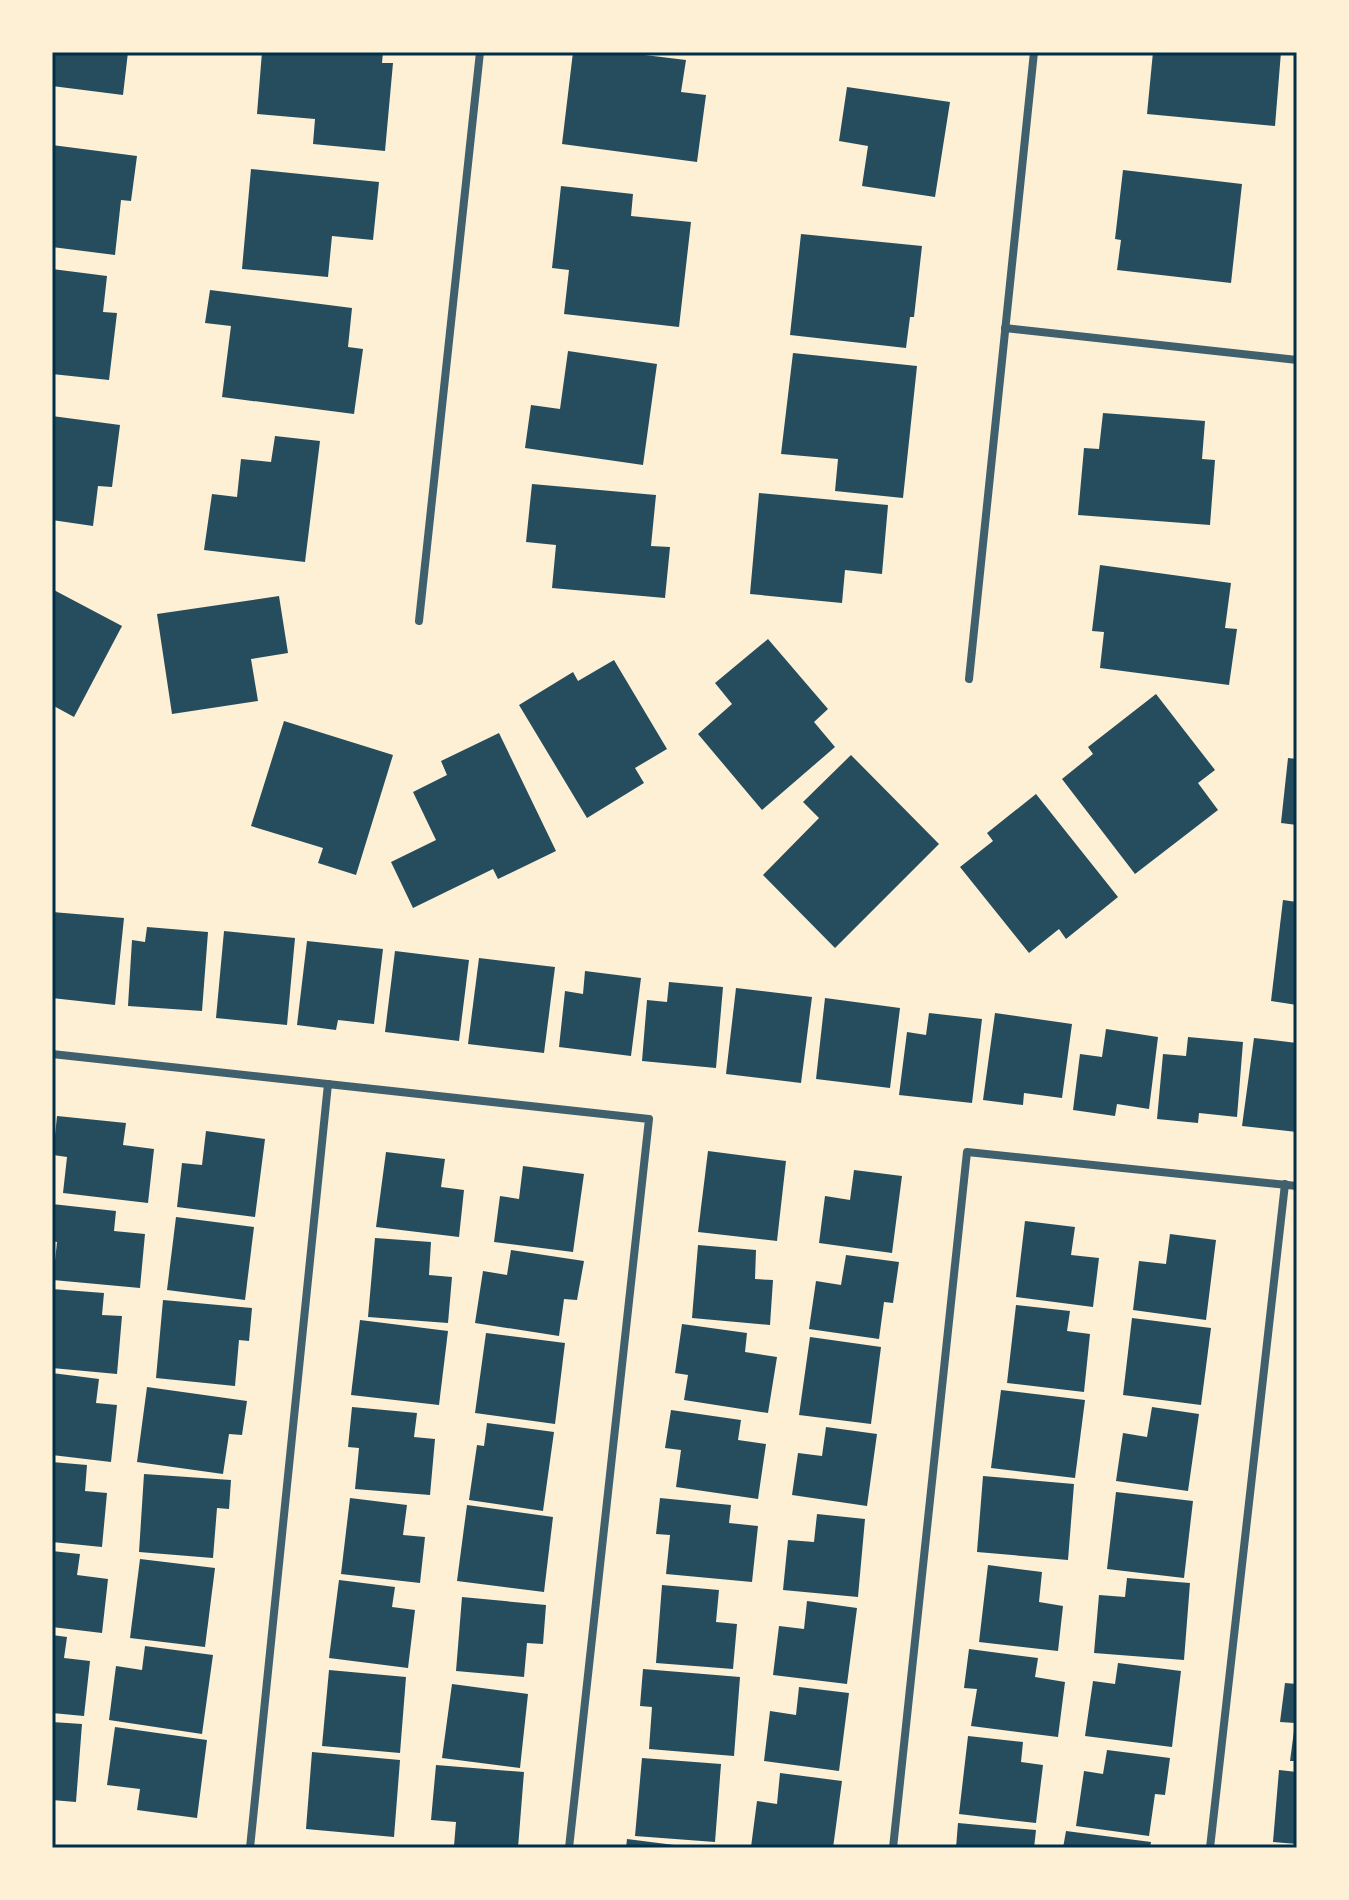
<svg xmlns="http://www.w3.org/2000/svg" width="1349" height="1900" font-family="'Public Sans',sans-serif">
<style>
.building{fill:#264d5e}
.lines{fill:none;stroke-linecap:round;stroke-linejoin:round}
.minor{stroke:#3f606c;stroke-width:8}
.neatline{fill:none;stroke:#003049;stroke-width:3}
</style>
<rect width="100%" height="100%" fill="#fdf0d5"/>
<!-- building -->
<g class="building">
<path d="M52 52H128L123 95 52 86Z"/>
<path d="M262 52H383L382 63H393L385 151 313 144 315 119 257 114Z"/>
<path d="M573 52H620L686 60 681 92 706 95 697 162 562 144Z"/>
<path d="M1153 52H1281L1275 126 1147 114Z"/>
<path d="M847 87 950 102 935 197 862 186 868 146 839 141Z"/>
<path d="M52 145 137 156 131 201 121 200 115 255 52 247Z"/>
<path d="M251 169 379 182 373 240 332 236 328 277 242 269Z"/>
<path d="M1123 170 1242 184 1231 283 1117 270 1121 240 1115 239Z"/>
<path d="M561 186 633 194 631 216 691 222 679 327 564 314 569 270 552 268Z"/>
<path d="M801 234 922 246 914 317H910L906 348 790 335Z"/>
<path d="M52 269 107 276 103 312 117 313 109 380 52 374Z"/>
<path d="M210 290 352 308 348 347 363 349 354 414 222 397 231 326 205 323Z"/>
<path d="M568 351 657 364 643 465 525 448 531 405 560 409Z"/>
<path d="M793 353 917 366 903 498 835 491 838 459 781 454Z"/>
<path d="M1103 413 1205 421 1202 459 1215 460 1210 525 1078 515 1084 448 1099 449Z"/>
<path d="M52 416 120 425 112 487 98 486 93 526 52 520Z"/>
<path d="M275 436 320 441 305 562 204 550 212 494 237 497 241 459 271 462Z"/>
<path d="M532 484 656 495 651 546 670 547 665 598 552 588 556 545 526 542Z"/>
<path d="M759 493 888 505 882 574 845 570 842 603 750 594Z"/>
<path d="M1100 565 1231 583 1225 628 1237 629 1229 685 1100 668 1104 632 1092 631Z"/>
<path d="M52 589 122 626 74 717 52 705Z"/>
<path d="M279 596 288 653 251 659 258 701 172 714 157 614Z"/>
<path d="M768 639 828 709 814 722 835 747 762 810 698 734 732 704 715 683Z"/>
<path d="M614 660 667 749 635 768 644 783 587 818 519 705 573 672 578 681Z"/>
<path d="M1156 694 1215 770 1198 783 1218 810 1135 874 1062 779 1093 754 1088 747Z"/>
<path d="M284 721 393 755 356 875 318 863 323 848 251 826Z"/>
<path d="M499 733 556 851 498 879 493 869 413 908 391 862 436 840 413 792 447 775 441 761Z"/>
<path d="M851 755 939 844 835 948 763 875 819 818 803 802Z"/>
<path d="M1288 758 1297 759V825L1281 823Z"/>
<path d="M1036 794 1118 897 1066 939 1059 929 1029 953 960 867 993 841 987 833Z"/>
<path d="M1283 900 1297 902V1005L1271 1001Z"/>
<path d="M52 912 124 918 115 1005 52 998Z"/>
<path d="M147 927 208 932 202 1011 128 1006 132 940 145 942Z"/>
<path d="M224 931 295 938 287 1025 216 1018Z"/>
<path d="M307 941 383 949 374 1024 338 1020 336 1030 297 1025Z"/>
<path d="M395 951 469 960 459 1041 385 1032Z"/>
<path d="M479 958 555 967 544 1053 468 1044Z"/>
<path d="M585 971 641 978 631 1056 559 1047 565 991 583 994Z"/>
<path d="M669 982 723 987 716 1068 642 1061 647 1000 667 1002Z"/>
<path d="M736 988 812 997 801 1083 726 1074Z"/>
<path d="M825 998 900 1008 890 1088 816 1079Z"/>
<path d="M929 1013 982 1019 972 1103 899 1095 907 1032 926 1035Z"/>
<path d="M995 1013 1072 1024 1062 1098 1024 1093 1023 1105 983 1100Z"/>
<path d="M1106 1029 1158 1037 1149 1109 1117 1104 1115 1116 1073 1110 1080 1054 1102 1057Z"/>
<path d="M1188 1037 1243 1042 1237 1117 1199 1113 1198 1123 1157 1119 1163 1054 1186 1056Z"/>
<path d="M1254 1038 1297 1043V1132L1242 1126Z"/>
<path d="M57 1116 126 1123 123 1145 154 1149 148 1203 63 1193 67 1157 53 1155Z"/>
<path d="M206 1131 265 1139 255 1217 177 1207 182 1163 202 1165Z"/>
<path d="M708 1151 786 1161 777 1241 698 1232Z"/>
<path d="M386 1152 445 1159 441 1187 464 1190 459 1237 376 1227Z"/>
<path d="M523 1166 584 1174 573 1252 494 1242 500 1196 519 1199Z"/>
<path d="M854 1170 902 1176 892 1253 819 1243 825 1196 850 1200Z"/>
<path d="M52 1204 116 1211 114 1231 145 1234 140 1288 53 1280 57 1242 52 1241Z"/>
<path d="M176 1217 254 1227 245 1300 167 1290Z"/>
<path d="M1025 1221 1075 1227 1071 1255 1099 1258 1093 1307 1016 1297Z"/>
<path d="M1170 1234 1216 1240 1206 1320 1133 1310 1139 1261 1166 1264Z"/>
<path d="M375 1238 431 1242 429 1275 452 1277 448 1323 368 1317Z"/>
<path d="M698 1245 756 1250 755 1279 773 1280 770 1325 692 1318Z"/>
<path d="M511 1250 584 1261 577 1300 564 1299 559 1336 475 1323 483 1271 507 1275Z"/>
<path d="M846 1255 899 1262 893 1303 884 1302 879 1339 809 1329 816 1281 841 1285Z"/>
<path d="M52 1289 104 1293 102 1315 122 1316 117 1374 52 1368Z"/>
<path d="M163 1300 252 1308 249 1341 239 1340 235 1386 156 1378Z"/>
<path d="M1016 1305 1070 1311 1067 1331 1090 1334 1084 1392 1007 1383Z"/>
<path d="M1132 1318 1211 1328 1201 1405 1123 1395Z"/>
<path d="M360 1320 448 1331 439 1405 351 1395Z"/>
<path d="M682 1324 747 1333 745 1352 777 1357 768 1413 684 1400 688 1375 675 1373Z"/>
<path d="M486 1333 565 1343 555 1424 475 1413Z"/>
<path d="M810 1337 881 1347 871 1424 799 1415Z"/>
<path d="M52 1373 99 1379 96 1403 117 1405 111 1462 52 1455Z"/>
<path d="M147 1387 247 1401 242 1435 229 1434 223 1474 137 1462Z"/>
<path d="M1001 1390 1085 1400 1075 1478 991 1468Z"/>
<path d="M352 1407 417 1413 414 1437 435 1439 430 1495 355 1489 359 1448 348 1447Z"/>
<path d="M1152 1407 1199 1414 1188 1491 1116 1481 1123 1433 1147 1437Z"/>
<path d="M671 1410 741 1420 738 1440 766 1444 758 1499 676 1487 681 1450 665 1448Z"/>
<path d="M487 1423 554 1432 543 1511 469 1500 477 1445 484 1446Z"/>
<path d="M826 1427 877 1434 867 1506 792 1495 798 1453 822 1456Z"/>
<path d="M52 1462 87 1465 85 1491 107 1493 102 1547 52 1542Z"/>
<path d="M144 1474 231 1480 229 1509 217 1508 213 1558 139 1552Z"/>
<path d="M983 1476 1074 1484 1068 1560 977 1552Z"/>
<path d="M1116 1492 1193 1501 1184 1578 1107 1569Z"/>
<path d="M350 1498 407 1505 403 1535 425 1537 420 1583 341 1574Z"/>
<path d="M660 1498 731 1505 729 1523 758 1526 752 1582 666 1574 670 1535 656 1534Z"/>
<path d="M467 1505 553 1517 544 1592 457 1581Z"/>
<path d="M817 1514 865 1519 858 1597 783 1590 788 1540 814 1542Z"/>
<path d="M52 1551 80 1554 77 1575 108 1579 102 1633 52 1627Z"/>
<path d="M140 1559 215 1568 205 1647 130 1638Z"/>
<path d="M988 1565 1042 1572 1039 1602 1063 1606 1058 1651 979 1642Z"/>
<path d="M1127 1578 1190 1583 1184 1660 1094 1653 1099 1595 1125 1597Z"/>
<path d="M339 1580 395 1587 392 1607 415 1610 408 1668 329 1658Z"/>
<path d="M662 1585 719 1590 716 1622 737 1624 733 1669 656 1663Z"/>
<path d="M462 1597 546 1605 543 1644 527 1643 524 1677 456 1671Z"/>
<path d="M807 1601 857 1608 847 1684 773 1675 779 1626 804 1629Z"/>
<path d="M52 1635 67 1637 64 1658 90 1661 84 1716 52 1713Z"/>
<path d="M145 1646 213 1655 202 1734 109 1720 116 1666 142 1670Z"/>
<path d="M969 1649 1038 1658 1035 1677 1065 1682 1058 1737 971 1726 977 1689 964 1688Z"/>
<path d="M1118 1663 1181 1671 1172 1747 1085 1736 1093 1681 1115 1684Z"/>
<path d="M643 1669 740 1677 734 1756 649 1749 652 1707 640 1706Z"/>
<path d="M329 1670 406 1677 400 1753 322 1746Z"/>
<path d="M1285 1683 1297 1684V1761H1290L1295 1723 1280 1722Z"/>
<path d="M452 1684 528 1694 520 1768 442 1758Z"/>
<path d="M799 1687 849 1693 839 1771 764 1761 770 1711 796 1715Z"/>
<path d="M52 1722 82 1724 76 1802 52 1800Z"/>
<path d="M115 1727 207 1740 197 1818 137 1810 140 1789 107 1785Z"/>
<path d="M968 1736 1023 1742 1021 1762 1043 1765 1036 1823 959 1814Z"/>
<path d="M1107 1750 1170 1758 1165 1795 1155 1794 1149 1836 1076 1826 1084 1771 1103 1774Z"/>
<path d="M312 1752 400 1760 394 1837 306 1829Z"/>
<path d="M642 1758 721 1764 715 1842 635 1836Z"/>
<path d="M436 1765 524 1772 518 1848 454 1846 456 1822 431 1820Z"/>
<path d="M1279 1770 1297 1772V1844L1273 1842Z"/>
<path d="M780 1773 842 1781 833 1848 751 1847 757 1801 777 1804Z"/>
<path d="M958 1823 1036 1830 1034 1848H956Z"/>
<path d="M1066 1831 1151 1842 1150 1848H1063Z"/>
<path d="M627 1839 682 1846V1848H626Z"/>
</g>
<g class="lines">
<!-- minor -->
<g class="minor">
<path d="M1005 328 1297 360"/>
<path d="M419 621 480 52"/>
<path d="M969 679 1034 52"/>
<path d="M52 1054 649 1119 569 1848"/>
<path d="M250 1848 328 1084"/>
<path d="M893 1848 967 1152 1297 1186"/>
<path d="M1210 1848 1285 1184"/>
</g>
</g>
<!-- border -->
<rect width="1349" height="1900" fill="none" stroke="#fdf0d5" stroke-width="108"/>
<rect x="54" y="54" width="1241" height="1792" class="neatline"/>
</svg>
